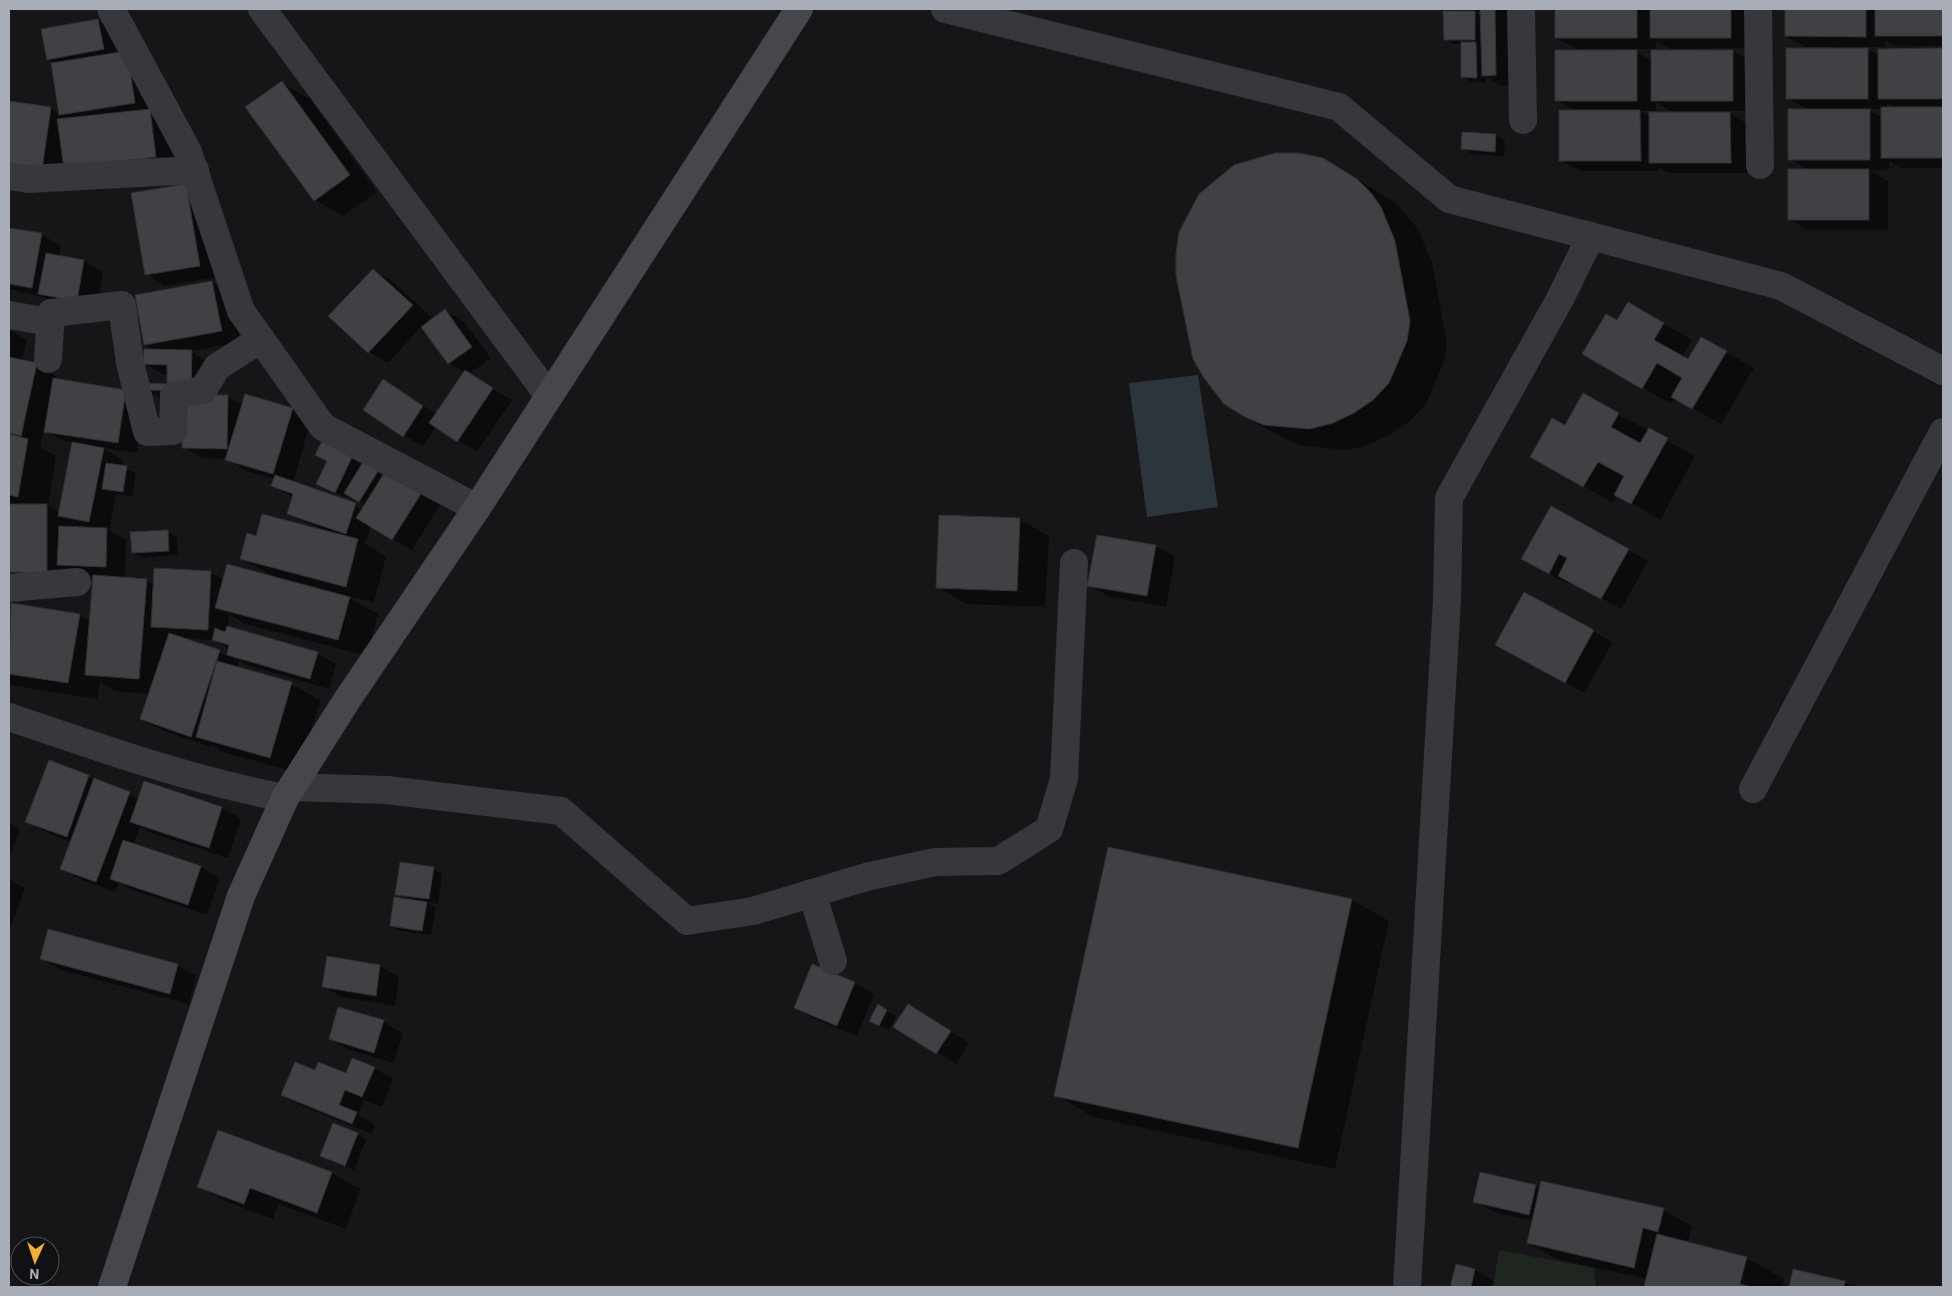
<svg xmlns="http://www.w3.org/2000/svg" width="1952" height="1296" font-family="Roboto,sans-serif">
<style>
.green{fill:#1e261f}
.water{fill:#2c353c}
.shadow{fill:#0007;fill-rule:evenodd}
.building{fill:#404145;stroke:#303034}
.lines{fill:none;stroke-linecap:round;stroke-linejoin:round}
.minor{stroke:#37383d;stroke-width:28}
.tertiary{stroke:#37383d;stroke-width:28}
.secondary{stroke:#45474d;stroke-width:28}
</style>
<rect width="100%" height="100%" fill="#161618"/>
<!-- green -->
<path class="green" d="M1499 1250 1594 1268 1596 1287H1493Z"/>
<!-- water -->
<path class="water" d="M1198 375 1218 507 1147 517 1129 383Z"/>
<!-- shadow -->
<g class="shadow">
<path d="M1449 9H1513L1515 86H1502L1486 76V82H1472L1463 77 1462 44H1454L1445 39 1455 12ZM1473 12H1481V16Z"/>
<path d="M1556 9H1750V48L1670 49 1656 41V49H1621V51H1636L1652 61 1732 51 1752 62V111H1727L1749 125 1750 173H1670L1659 168V171H1580L1560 160 1576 111 1556 100 1580 51 1556 38ZM1656 102 1676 114 1650 117 1640 111H1656Z"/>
<path d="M1786 9H1943V46H1896L1885 40V47H1863L1880 56V50H1943V168H1901L1889 161V170H1869L1888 181V230H1808L1789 219 1808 170 1790 159 1809 110 1787 98 1834 47H1805L1786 36ZM1887 103 1896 108H1887ZM1867 109H1882V118Z"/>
<path d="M98 21 117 32 169 121 175 168 9 177V102L51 108 60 114 56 64 48 59Z"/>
<path d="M282 83 310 99 377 192 343 216 315 200Z"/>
<path d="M1496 135 1505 141 1504 156 1472 154 1462 148Z"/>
<path d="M1323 159 1395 202 1418 229 1432 263 1447 343 1444 362 1426 404 1410 421 1391 434 1371 444 1348 450 1303 446 1281 437 1243 415Z"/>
<path d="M185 185 218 277 165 286 146 274Z"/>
<path d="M9 229 41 234 61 246 59 256 84 261 103 272 96 312 59 305 46 298 9 289Z"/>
<path d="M373 270 392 281 431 317 425 325 445 311 464 322 491 358 469 374 512 400 477 452 436 426 423 446 403 435 383 381 437 414 465 372 449 363 422 326 388 363 369 352Z"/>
<path d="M212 282 232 293 241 342 190 351 210 363V396L228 397 243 405 292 409 311 420 293 483 363 509 366 505 346 493 345 497 327 488 328 461 322 442 384 476 442 501 412 550 371 526 365 544 386 556 374 602 346 596 378 614 367 656 245 624 229 614 228 627 317 653 336 664 329 689 247 665 239 661 237 668 291 684 320 700 299 773 226 753 211 745V747L161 730 141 719 150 694 115 691 100 682 97 699 9 685V621L12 605 79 615 91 622 95 576 78 575 9 588V330L27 340 22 362 37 365 56 376 55 380 145 402 137 453 102 448 123 460 122 467 136 473 132 497 116 494 109 530 126 540 125 579 147 581 155 585 211 573 224 580 272 576 242 559 257 538 317 529 318 527 289 513 294 498 272 486 275 479 246 471 227 459 203 458 183 447 184 401H165L146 390 168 385V375H164L145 364 156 351 145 345ZM44 430 65 442 73 443 60 513 48 506 56 456 40 447ZM183 638 214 640 230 649 228 656Z"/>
<path d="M1628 303 1692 340 1682 357 1689 361 1726 352 1754 368 1721 424 1675 398 1671 404 1584 354 1618 321Z"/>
<path d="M1618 414 1695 456 1660 520 1617 495 1613 503 1560 473 1566 427Z"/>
<path d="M1552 508 1648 561 1621 609 1570 581 1568 584 1542 570Z"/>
<path d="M940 516 1020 520 1049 536 1045 607 966 604 938 587Z"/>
<path d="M167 532 177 537 178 555 142 558 133 552Z"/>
<path d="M1156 546 1175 557 1166 607 1108 596 1089 585Z"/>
<path d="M1525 594 1613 642 1584 693 1516 656Z"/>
<path d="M49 761 139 799 222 808 241 819 228 858 151 833 140 827 133 845 201 867 220 878 207 915 131 890 119 883 115 892 80 879 61 868 71 842 46 832 27 821Z"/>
<path d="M9 823 20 829 11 854 9 853Z"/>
<path d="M433 869 442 874 438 904 425 902 436 908 431 935 400 931 391 925 407 900 397 894Z"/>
<path d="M9 879 25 888 9 932Z"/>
<path d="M1352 900 1389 921 1335 1169 1093 1117 1056 1095Z"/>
<path d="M328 957 380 966 399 977 395 1006 342 997 323 986Z"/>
<path d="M41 959 177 965 196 976 189 1004 61 970Z"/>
<path d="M813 966 855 983 874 994 857 1036 815 1019 796 1008Z"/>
<path d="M878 1006 896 1016 889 1030 871 1021Z"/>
<path d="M339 1008 384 1022 403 1033 394 1063 349 1050 330 1039Z"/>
<path d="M927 1017 969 1043 956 1064 895 1027Z"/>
<path d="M374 1068 393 1079 382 1107 364 1100 358 1115 375 1125 372 1134 302 1106 282 1095 315 1071 346 1075Z"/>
<path d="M218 1131 332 1173 360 1189 346 1229 278 1204 273 1219 227 1202 198 1186Z"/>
<path d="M357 1134 366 1140 354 1170 321 1155Z"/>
<path d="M1535 1186 1541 1189 1663 1210 1692 1226 1688 1243 1747 1258 1784 1279 1782 1287H1645L1647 1279 1557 1259 1528 1243 1533 1221 1494 1212 1475 1201Z"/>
<path d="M1457 1265 1475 1270 1494 1281 1492 1287H1451Z"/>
<path d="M1794 1270 1845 1283 1853 1287H1790Z"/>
</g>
<!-- building -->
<g class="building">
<path d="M1480 9H1495L1496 75 1482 76Z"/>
<rect x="1555" y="9" width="82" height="29"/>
<rect x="1650" y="9" width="81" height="29"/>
<path d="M1785 9H1866V37L1785 36Z"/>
<rect x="1875" y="9" width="68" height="27"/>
<path d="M1443 11H1475V40H1444Z"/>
<path d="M98 19 104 49 47 60 41 29Z"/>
<path d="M1461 42H1476L1477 78 1461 77Z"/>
<rect x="1786" y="48" width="82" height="51"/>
<path d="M1943 48V99H1878V49Z"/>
<rect x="1555" y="50" width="82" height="51"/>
<rect x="1651" y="50" width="82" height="51"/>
<path d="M127 51 135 103 59 115 51 63Z"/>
<path d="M282 81 350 175 314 201 245 107Z"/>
<path d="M9 101 51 107 42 170 9 165Z"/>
<rect x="1881" y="107" width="62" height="51"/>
<path d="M150 109 156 157 64 168 57 119Z"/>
<rect x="1788" y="109" width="82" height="51"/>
<path d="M1559 110H1640L1641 161H1559Z"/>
<path d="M1649 112H1730L1731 163H1649Z"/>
<path d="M1462 132 1496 134 1495 152 1461 149Z"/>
<path d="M1275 153H1299L1323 158 1357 179 1372 194 1381 207 1395 241 1410 321 1407 341 1389 383 1373 400 1354 413 1333 423 1310 429 1264 425 1243 416 1224 404 1204 378 1193 359 1176 276V253L1179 232 1199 194 1234 165Z"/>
<rect x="1788" y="169" width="81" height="51"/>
<path d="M186 184 200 266 145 275 131 193Z"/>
<path d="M9 228 42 233 32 288 9 284Z"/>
<path d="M46 253 84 260 77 301 38 294Z"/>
<path d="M373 269 413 305 368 353 328 316Z"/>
<path d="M212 281 222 331 144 345 135 295Z"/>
<path d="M1628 302 1664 323 1654 340 1688 359 1701 337 1727 351 1692 409 1671 397 1682 378 1657 363 1642 389 1582 354 1606 314 1617 320Z"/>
<path d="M445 309 472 347 448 364 421 327Z"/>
<path d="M144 349 192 350 191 391 145 390V383L167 384V365L143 364Z"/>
<path d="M9 357 37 363 21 436 9 433Z"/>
<path d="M465 370 493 388 457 442 429 423Z"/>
<path d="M53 378 126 390 118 443 44 432Z"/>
<path d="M383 379 423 406 403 437 363 410Z"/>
<path d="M1583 393 1619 413 1611 427 1640 443 1649 428 1668 438 1631 504 1614 495 1624 476 1598 462 1583 487 1530 457 1552 418 1565 425Z"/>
<path d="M245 394 293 408 273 474 225 460Z"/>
<path d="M183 395H228L227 449 182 448Z"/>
<path d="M9 434 28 439 18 497 9 495Z"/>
<path d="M322 441 353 455 335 493 316 484 327 461 315 455Z"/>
<path d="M72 442 104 448 89 522 58 516Z"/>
<path d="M363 462 378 471 359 502 344 493Z"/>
<path d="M106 463 127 466 123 492 102 489Z"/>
<path d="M388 467 424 489 392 540 356 518Z"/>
<path d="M275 475 356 503 346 534 287 514 293 494 271 486Z"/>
<path d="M9 504H47V573L9 572Z"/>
<path d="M1551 506 1629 549 1601 599 1558 576 1567 558 1559 554 1549 574 1521 559Z"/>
<path d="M262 514 358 539 346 587 240 559 247 533 256 536Z"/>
<path d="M939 515 1020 518 1017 591 936 588Z"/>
<path d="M59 526 107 528 106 567 57 565Z"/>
<path d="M168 530 169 551 132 553 130 532Z"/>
<path d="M1097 535 1156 545 1147 596 1087 586Z"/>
<path d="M227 564 350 597 338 640 215 608Z"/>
<path d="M154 568 211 571 208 630 151 627Z"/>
<path d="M93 575 147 579 139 679 85 675Z"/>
<path d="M1524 592 1594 630 1565 683 1495 645Z"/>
<path d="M11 603 80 614 68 683 9 674Z"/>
<path d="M227 626 318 652 310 679 227 655 229 645 212 640 215 628 225 632Z"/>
<path d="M169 633 220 650 191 737 140 719Z"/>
<path d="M217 661 292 682 270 758 196 737Z"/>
<path d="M49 760 89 775 67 837 25 822Z"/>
<path d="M94 778 130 792 96 882 60 869Z"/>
<path d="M144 781 222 807 209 848 130 822Z"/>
<path d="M123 840 201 866 188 905 110 879Z"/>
<path d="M1108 847 1352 899 1298 1148 1054 1096Z"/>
<path d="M400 862 434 867 429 899 395 895Z"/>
<path d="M394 897 427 902 422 931 390 926Z"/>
<path d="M48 929 178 964 170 994 40 959Z"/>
<path d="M327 956 380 965 376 996 322 987Z"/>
<path d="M812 964 855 982 837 1026 794 1008Z"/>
<path d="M878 1004 887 1010 879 1026 869 1021Z"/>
<path d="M908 1004 951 1031 936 1054 893 1027Z"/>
<path d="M338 1007 384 1020 374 1053 329 1039Z"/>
<path d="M352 1058 375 1067 362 1097 345 1090 339 1105 357 1112 352 1124 281 1095 295 1062 315 1070 318 1062 346 1073Z"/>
<path d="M333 1123 358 1133 345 1166 320 1156Z"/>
<path d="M218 1130 332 1172 317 1213 250 1188 244 1204 197 1187Z"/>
<path d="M1480 1172 1536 1185 1529 1215 1473 1202Z"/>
<path d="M1541 1181 1664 1208 1658 1232 1643 1228 1634 1268 1527 1243Z"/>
<path d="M1657 1234 1747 1257 1740 1284 1752 1287H1644Z"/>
<path d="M1456 1264 1475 1269 1471 1287H1450Z"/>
<path d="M1793 1269 1845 1281 1844 1287H1789Z"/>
</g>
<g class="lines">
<!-- minor -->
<g class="minor">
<path d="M111 9 188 152 241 311 323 427 477 508"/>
<path d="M262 9 549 396"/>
<path d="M945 9 1339 107 1449 199 1781 286 1943 371"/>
<path d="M1521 9 1523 120"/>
<path d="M1758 9 1760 165"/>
<path d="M9 176 28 179 195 170"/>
<path d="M9 315 50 322"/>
<path d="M48 359 51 313 122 305 130 363 147 432 173 431 174 395 203 390 217 367 261 339"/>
<path d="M9 588 77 582"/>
<path d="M292 787 387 790 561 811 687 921 753 911 866 877 935 862 998 861 1049 829 1064 779 1074 563"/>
<path d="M1753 789 1943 432"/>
<path d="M812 893 833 961"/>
<path d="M1407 1287 1447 600 1449 498 1560 299 1591 236"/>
</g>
<!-- tertiary -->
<path class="tertiary" d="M9 717C100 748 190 780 285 798"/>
<!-- secondary -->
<path class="secondary" d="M112 1287 241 896 285 798 347 700 477 508 799 9"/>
</g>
<!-- border -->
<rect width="1952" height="1296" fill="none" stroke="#a8adb8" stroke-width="20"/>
<!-- north arrow -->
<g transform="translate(35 1261) rotate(183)"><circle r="24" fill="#111113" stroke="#4d4f55"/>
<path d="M0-4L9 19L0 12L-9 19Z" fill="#f2b134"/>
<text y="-8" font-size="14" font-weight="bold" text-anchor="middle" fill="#a8adb8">N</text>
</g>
</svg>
